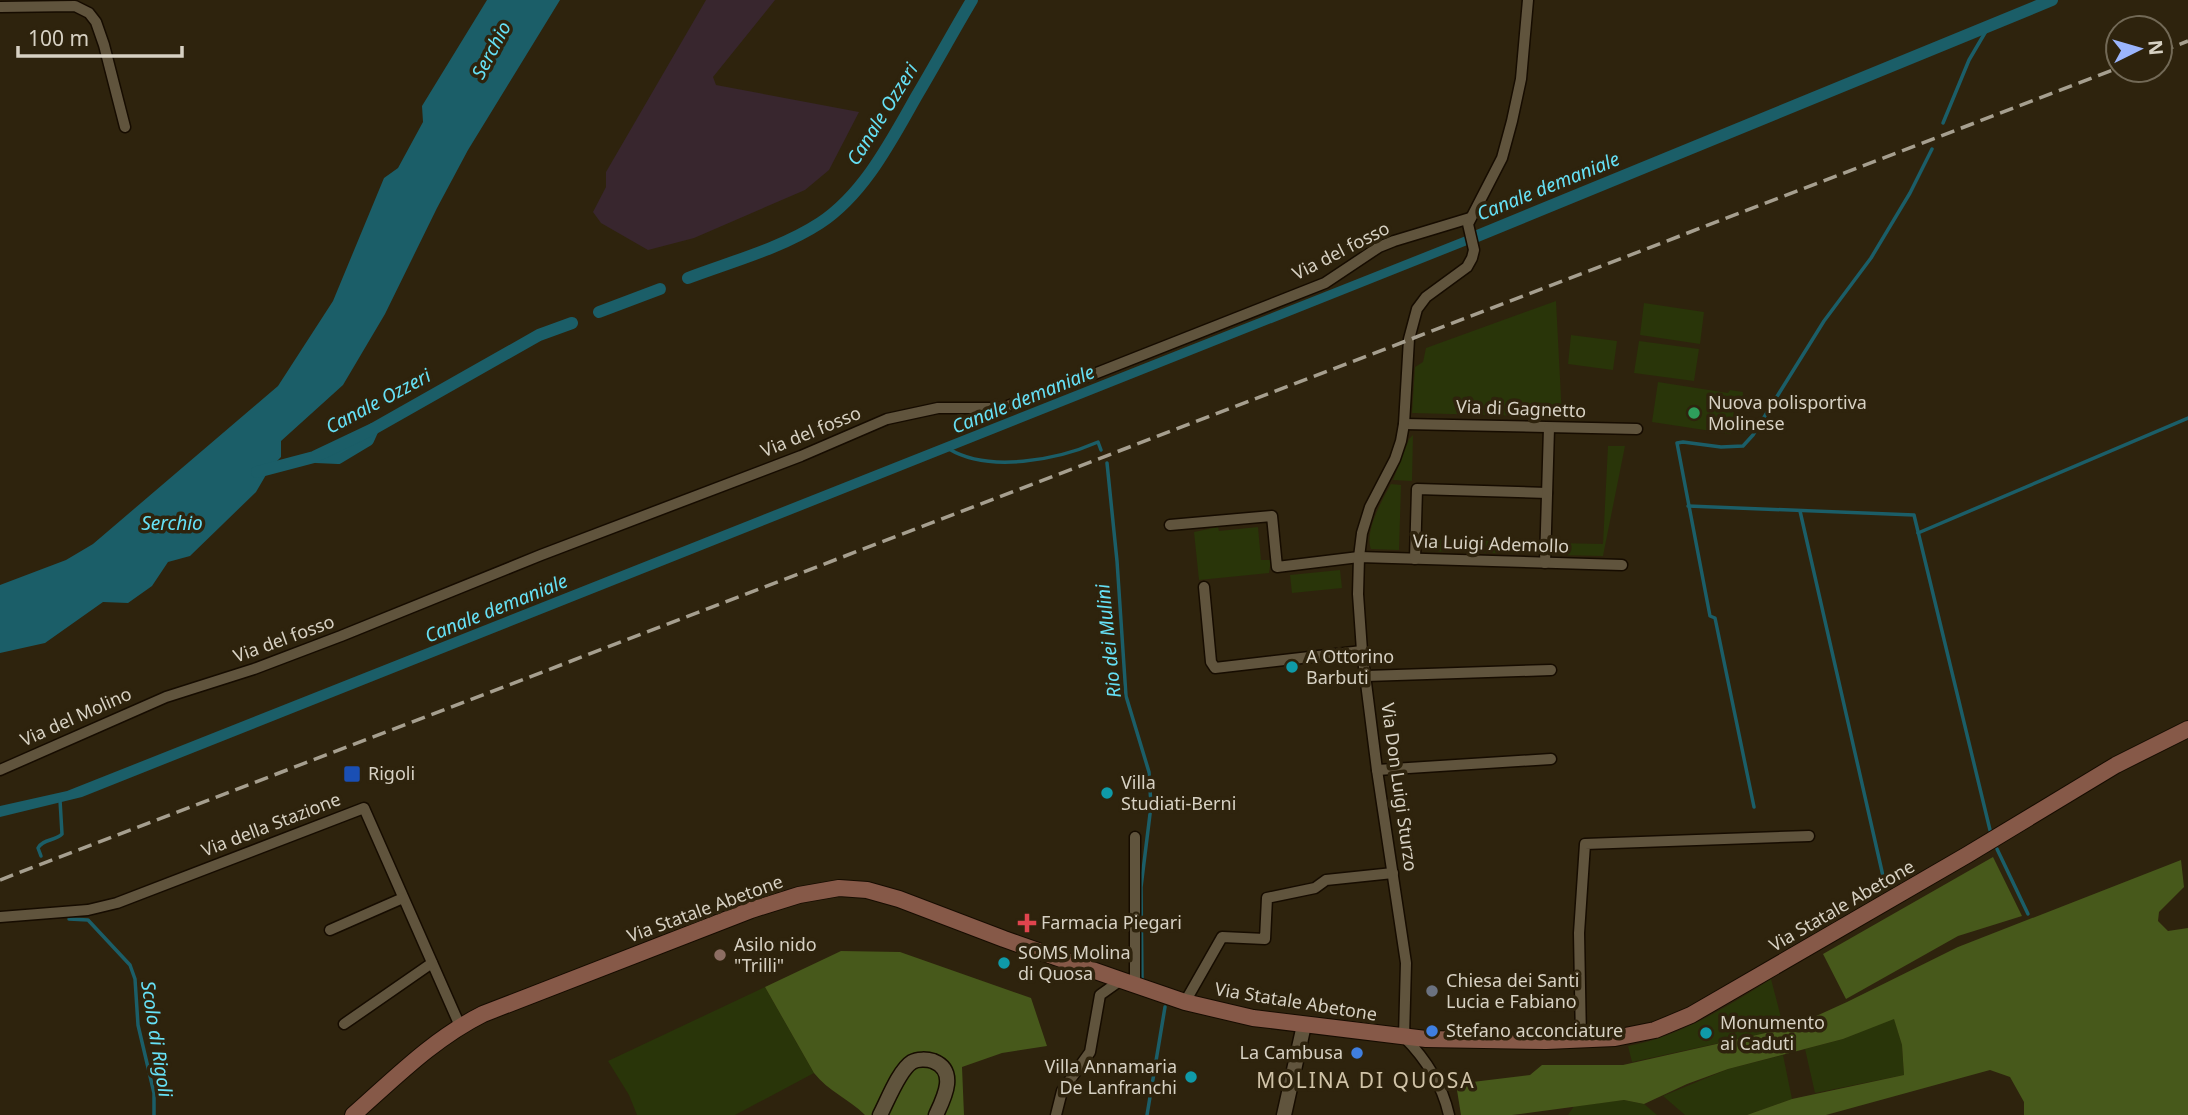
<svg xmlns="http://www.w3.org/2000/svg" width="2188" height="1115" font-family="'Noto Sans',sans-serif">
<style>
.industrial{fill:#38262e}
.green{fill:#293509}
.forest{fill:#47591b}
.water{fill:#1b5e68}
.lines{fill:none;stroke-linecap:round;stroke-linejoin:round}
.stream{stroke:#1b5e68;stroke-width:3.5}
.canal{stroke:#1b5e68;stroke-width:12}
.minor-casing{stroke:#160c00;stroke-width:13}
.tertiary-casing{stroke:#160c00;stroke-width:17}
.secondary-casing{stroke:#160c00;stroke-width:18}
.minor{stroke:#60543d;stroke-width:10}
.tertiary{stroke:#60543d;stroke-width:14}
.secondary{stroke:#865948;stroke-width:16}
.rail{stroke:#a69f8f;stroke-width:3.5;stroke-dasharray:14 7;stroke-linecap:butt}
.leisure-dot{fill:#2e9e5b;stroke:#2e230d;stroke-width:2.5}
.culture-dot{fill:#0f9aa8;stroke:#2e230d;stroke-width:2.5}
.transit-dot{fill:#1a4fb4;stroke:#2e230d;stroke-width:2.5}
.health-dot{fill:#e0444e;stroke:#2e230d;stroke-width:2.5}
.education-dot{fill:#8d6e63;stroke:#2e230d;stroke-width:2.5}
.worship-dot{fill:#6b7280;stroke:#2e230d;stroke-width:2.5}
.shop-dot{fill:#3f7fe0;stroke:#2e230d;stroke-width:2.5}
.labels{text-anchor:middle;stroke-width:7;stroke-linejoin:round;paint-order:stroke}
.street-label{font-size:18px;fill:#d7d1c3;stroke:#2e230d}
.poi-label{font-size:18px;fill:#d7d1c3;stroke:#2e230d;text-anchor:start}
.water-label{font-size:19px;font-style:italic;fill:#66e1f6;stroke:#2e230d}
.quarter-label{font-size:21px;letter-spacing:2px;fill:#d0c3a8;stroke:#2e230d}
</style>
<rect width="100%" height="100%" fill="#2e230d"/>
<!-- industrial -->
<path class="industrial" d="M706 0H775L713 77 716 85 859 112 829 170 805 190 694 238 648 250 601 223 593 212 606 187V172Z"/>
<!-- green -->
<g class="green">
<path d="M1556 301 1562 417 1412 413 1415 367 1423 362 1426 348Z"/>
<path d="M1644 303 1704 312 1700 344 1640 335Z"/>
<path d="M1571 335 1617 341 1613 370 1568 364Z"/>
<path d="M1639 341 1699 349 1694 381 1634 373Z"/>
<path d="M1658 382 1728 393 1730 390 1743 392 1742 404 1735 403 1731 434 1652 422Z"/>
<path d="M1413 435 1412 481 1393 480 1409 439Z"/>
<path d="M1608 446H1625L1603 556 1554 555V543L1603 544Z"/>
<path d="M1391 484 1401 485 1399 550 1371 549C1364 532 1382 500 1391 484Z"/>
<path d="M1218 527 1219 531 1258 527 1261 560H1271L1269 573 1199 580 1194 532Z"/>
<path d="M1424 539 1530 542V554L1423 551Z"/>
<path d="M1340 570 1342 588 1292 593 1290 575Z"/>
<path d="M1771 979 1784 1029 1632 1062 1628 1046C1682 1036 1726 1007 1771 979Z"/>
<path d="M765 987 814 1073 735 1115H637L629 1095 608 1061Z"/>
<path d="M1894 1018 1902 1045 1904 1075 1815 1093 1805 1049 1843 1039Z"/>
<path d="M1783 1055 1792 1099 1747 1115H1685L1663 1096 1728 1069Z"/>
<path d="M1624 1100 1644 1104 1657 1115H1568L1574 1106Z"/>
</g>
<!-- forest -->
<g class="forest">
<path d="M1993 857 2022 916 1958 936 1846 999 1823 954Z"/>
<path d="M2181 860 2184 887 2159 912 2158 921 2168 931 2188 928V1115H2024V1102L2010 1077 1990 1070 1826 1115H1747L1792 1099 1904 1075 1902 1045 1894 1019 1843 1039 1728 1069 1687 1084 1644 1104 1624 1100 1512 1115H1461L1456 1084 1530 1075 1542 1065H1623L1792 1027 1847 1002 1958 947Z"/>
<path d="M841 951 900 952 1031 998 1047 1046 1002 1053 962 1067 964 1115H865C849 1099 828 1091 814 1073L765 987Z"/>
</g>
<!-- water -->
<g class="water">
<path d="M487 0H560L468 150 437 208 385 314 343 385 281 441V457L270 468 256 492 190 556 168 562 152 586 128 603 103 602 45 643 0 653V585L66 560 93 544 278 386 333 301 384 178 398 168 423 122 422 106Z"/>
<path d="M1481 230 1485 238 82 797 0 817V806L67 791Z"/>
</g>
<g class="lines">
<!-- stream -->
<g class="stream">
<path d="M1943 123 1969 60 1989 26"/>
<path d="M949 449C989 473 1057 460 1098 442L1101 450"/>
<path d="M1107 463 1117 561 1126 696 1149 772 1151 806 1141 887 1142 980"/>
<path d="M1688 506 1914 515 1990 830"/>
<path d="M1800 511 1883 876"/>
<path d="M1918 533 2188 418"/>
<path d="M1754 807 1715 618 1710 616 1677 443 1683 442 1721 447 1743 446 1753 435 1824 321 1871 258 1910 193 1932 149"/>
<path d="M1997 849 2028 914"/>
<path d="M41 856 38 848C43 839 55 841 62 834L60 800"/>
<path d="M69 919 88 920 130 965 135 979 138 1025 154 1093V1115"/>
<path d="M1147 1115 1165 1007"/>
</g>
<!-- canal -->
<g class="canal">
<path d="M1470 239 2052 0"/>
<path d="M688 278C730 262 782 248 820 223 864 194 891 141 916 97 935 65 953 32 972 0"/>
<path d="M599 312 660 289"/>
<path d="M316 457 338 458 368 440 373 429"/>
<path d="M257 472 314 457 373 429 539 335 572 323"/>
</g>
<!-- minor casing -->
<g class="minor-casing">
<g id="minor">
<path d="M0 7 75 6 89 13 96 22 104 45 125 127"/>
<path d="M1404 424 1637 429"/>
<path d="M1170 525 1272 516 1277 567 1359 557 1622 565"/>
<path d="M1415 559 1417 489 1547 493"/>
<path d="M1545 563 1549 428"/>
<path d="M1204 587 1211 662 1215 668 1362 651"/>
<path d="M1366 676 1551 670"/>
<path d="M0 770 166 697 254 669 341 636 541 555 801 456 887 419 938 408H1002L1079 380 1325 283 1379 247 1394 241 1470 218"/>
<path d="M1377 770 1551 759"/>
<path d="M1135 837V985"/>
<path d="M0 917 88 910 117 903 364 808 460 1026"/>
<path d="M330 930 403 898"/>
<path d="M1185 1002 1222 937 1265 939 1267 898 1315 888 1326 880 1393 873"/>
<path d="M344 1024 432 963"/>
<path d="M1581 1040 1579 933 1585 844 1809 836"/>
<path d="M1056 1115 1062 1091 1090 1052 1100 995 1121 980"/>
<path d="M1449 1115C1442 1084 1426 1059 1404 1037L1406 963 1377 770 1362 651 1358 594 1359 557 1362 533 1370 507 1395 459 1401 441 1404 424 1409 339 1417 309 1426 297 1467 267 1472 258 1474 250 1468 224 1502 158 1512 121 1521 79 1528 0"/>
</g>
</g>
<!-- tertiary casing -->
<g class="tertiary-casing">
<g id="tertiary">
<path d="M880 1115C887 1102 899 1070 912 1062 917 1059 927 1059 933 1061 958 1071 944 1098 936 1115"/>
<path d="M1284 1115 1304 1025"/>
</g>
</g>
<!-- secondary casing -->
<g class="secondary-casing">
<path id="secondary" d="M353 1115C395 1078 433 1039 483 1014L751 910 799 895 839 888 867 890 899 899 1004 939 1121 980 1185 1002 1253 1018 1426 1039 1546 1041 1615 1038 1655 1030 1691 1015 1967 855 2116 765 2188 729"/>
</g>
<!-- minor -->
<use href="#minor" class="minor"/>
<!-- tertiary -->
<use href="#tertiary" class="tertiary"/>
<!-- secondary -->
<use href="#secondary" class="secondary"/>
<!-- rail -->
<g class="rail">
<path d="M2160 52 2188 41"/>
<path d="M0 880 2118 68"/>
</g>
</g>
<!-- markers -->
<circle class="leisure-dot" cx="1694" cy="413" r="7"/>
<g class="culture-dot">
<circle cx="1292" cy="667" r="7"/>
<circle cx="1107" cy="793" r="7"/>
<circle cx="1004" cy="963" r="7"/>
<circle cx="1706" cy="1033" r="7"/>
<circle cx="1191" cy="1077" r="7"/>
</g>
<rect class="transit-dot" x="343" y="765" width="18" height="18" rx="3.5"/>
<path class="health-dot" d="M1023.5 912.5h7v7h7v7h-7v7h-7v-7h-7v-7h7z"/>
<circle class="education-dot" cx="720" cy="955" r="7"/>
<circle class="worship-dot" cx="1432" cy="991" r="7"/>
<g class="shop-dot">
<circle cx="1432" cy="1031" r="7"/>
<circle cx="1357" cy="1053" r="7"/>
</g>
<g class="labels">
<!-- street labels -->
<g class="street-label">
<text transform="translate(1341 251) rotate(-27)" y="6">Via del fosso</text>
<text transform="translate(1521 409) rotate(2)" y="6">Via di Gagnetto</text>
<text transform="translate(811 432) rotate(-22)" y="6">Via del fosso</text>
<text transform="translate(1491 544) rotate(2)" y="6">Via Luigi Ademollo</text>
<text transform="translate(284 639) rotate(-20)" y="6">Via del fosso</text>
<text transform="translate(76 717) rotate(-24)" y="6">Via del Molino</text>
<text transform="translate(1399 787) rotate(82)" y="6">Via Don Luigi Sturzo</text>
<text transform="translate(271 825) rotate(-21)" y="6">Via della Stazione</text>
<text transform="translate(1842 906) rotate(-30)" y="6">Via Statale Abetone</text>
<text transform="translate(705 909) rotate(-20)" y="6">Via Statale Abetone</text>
<text transform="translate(1296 1002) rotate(9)" y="6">Via Statale Abetone</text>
</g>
<!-- poi labels -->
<g class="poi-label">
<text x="1708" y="409">Nuova polisportiva<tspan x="1708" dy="21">Molinese</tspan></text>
<text x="1306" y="663">A Ottorino<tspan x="1306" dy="21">Barbuti</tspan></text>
<text x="368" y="780">Rigoli</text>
<text x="1121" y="789">Villa<tspan x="1121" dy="21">Studiati-Berni</tspan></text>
<text x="1041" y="929">Farmacia Piegari</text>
<text x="734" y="951">Asilo nido<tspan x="734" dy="21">"Trilli"</tspan></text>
<text x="1018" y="959">SOMS Molina<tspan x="1018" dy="21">di Quosa</tspan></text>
<text x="1446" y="987">Chiesa dei Santi<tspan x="1446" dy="21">Lucia e Fabiano</tspan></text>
<text x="1720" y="1029">Monumento<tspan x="1720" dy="21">ai Caduti</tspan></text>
<text x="1446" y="1037">Stefano acconciature</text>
<text x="1343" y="1059" text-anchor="end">La Cambusa</text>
<text x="1177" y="1073" text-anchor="end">Villa Annamaria<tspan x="1177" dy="21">De Lanfranchi</tspan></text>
</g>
<!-- water labels -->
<g class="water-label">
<text transform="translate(491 50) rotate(-62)" y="7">Serchio</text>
<text transform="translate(882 114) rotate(-58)" y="7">Canale Ozzeri</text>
<text transform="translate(1548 186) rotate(-22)" y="7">Canale demaniale</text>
<text transform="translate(1023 399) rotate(-22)" y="7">Canale demaniale</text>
<text transform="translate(378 401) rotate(-28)" y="7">Canale Ozzeri</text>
<text x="172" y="530">Serchio</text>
<text transform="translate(496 608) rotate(-22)" y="7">Canale demaniale</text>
<text transform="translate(1108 641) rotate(-96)" y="7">Rio dei Mulini</text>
<text transform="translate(157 1039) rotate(81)" y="7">Scolo di Rigoli</text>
</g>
<!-- quarter labels -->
<g class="quarter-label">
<text x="1366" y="1088">MOLINA DI QUOSA</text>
</g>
</g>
<!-- north arrow -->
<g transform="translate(2139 49) rotate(85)"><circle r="33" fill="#2e230d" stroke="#726956" stroke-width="2"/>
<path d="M0-5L12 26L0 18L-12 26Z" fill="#9bb5fd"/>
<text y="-10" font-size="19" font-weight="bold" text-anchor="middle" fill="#d7d1c3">N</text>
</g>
<!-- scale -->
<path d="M18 46v10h164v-10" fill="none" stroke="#d7d1c3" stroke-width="3.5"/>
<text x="28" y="46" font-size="21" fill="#d7d1c3" stroke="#2e230d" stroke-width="5" paint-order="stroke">100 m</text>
</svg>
